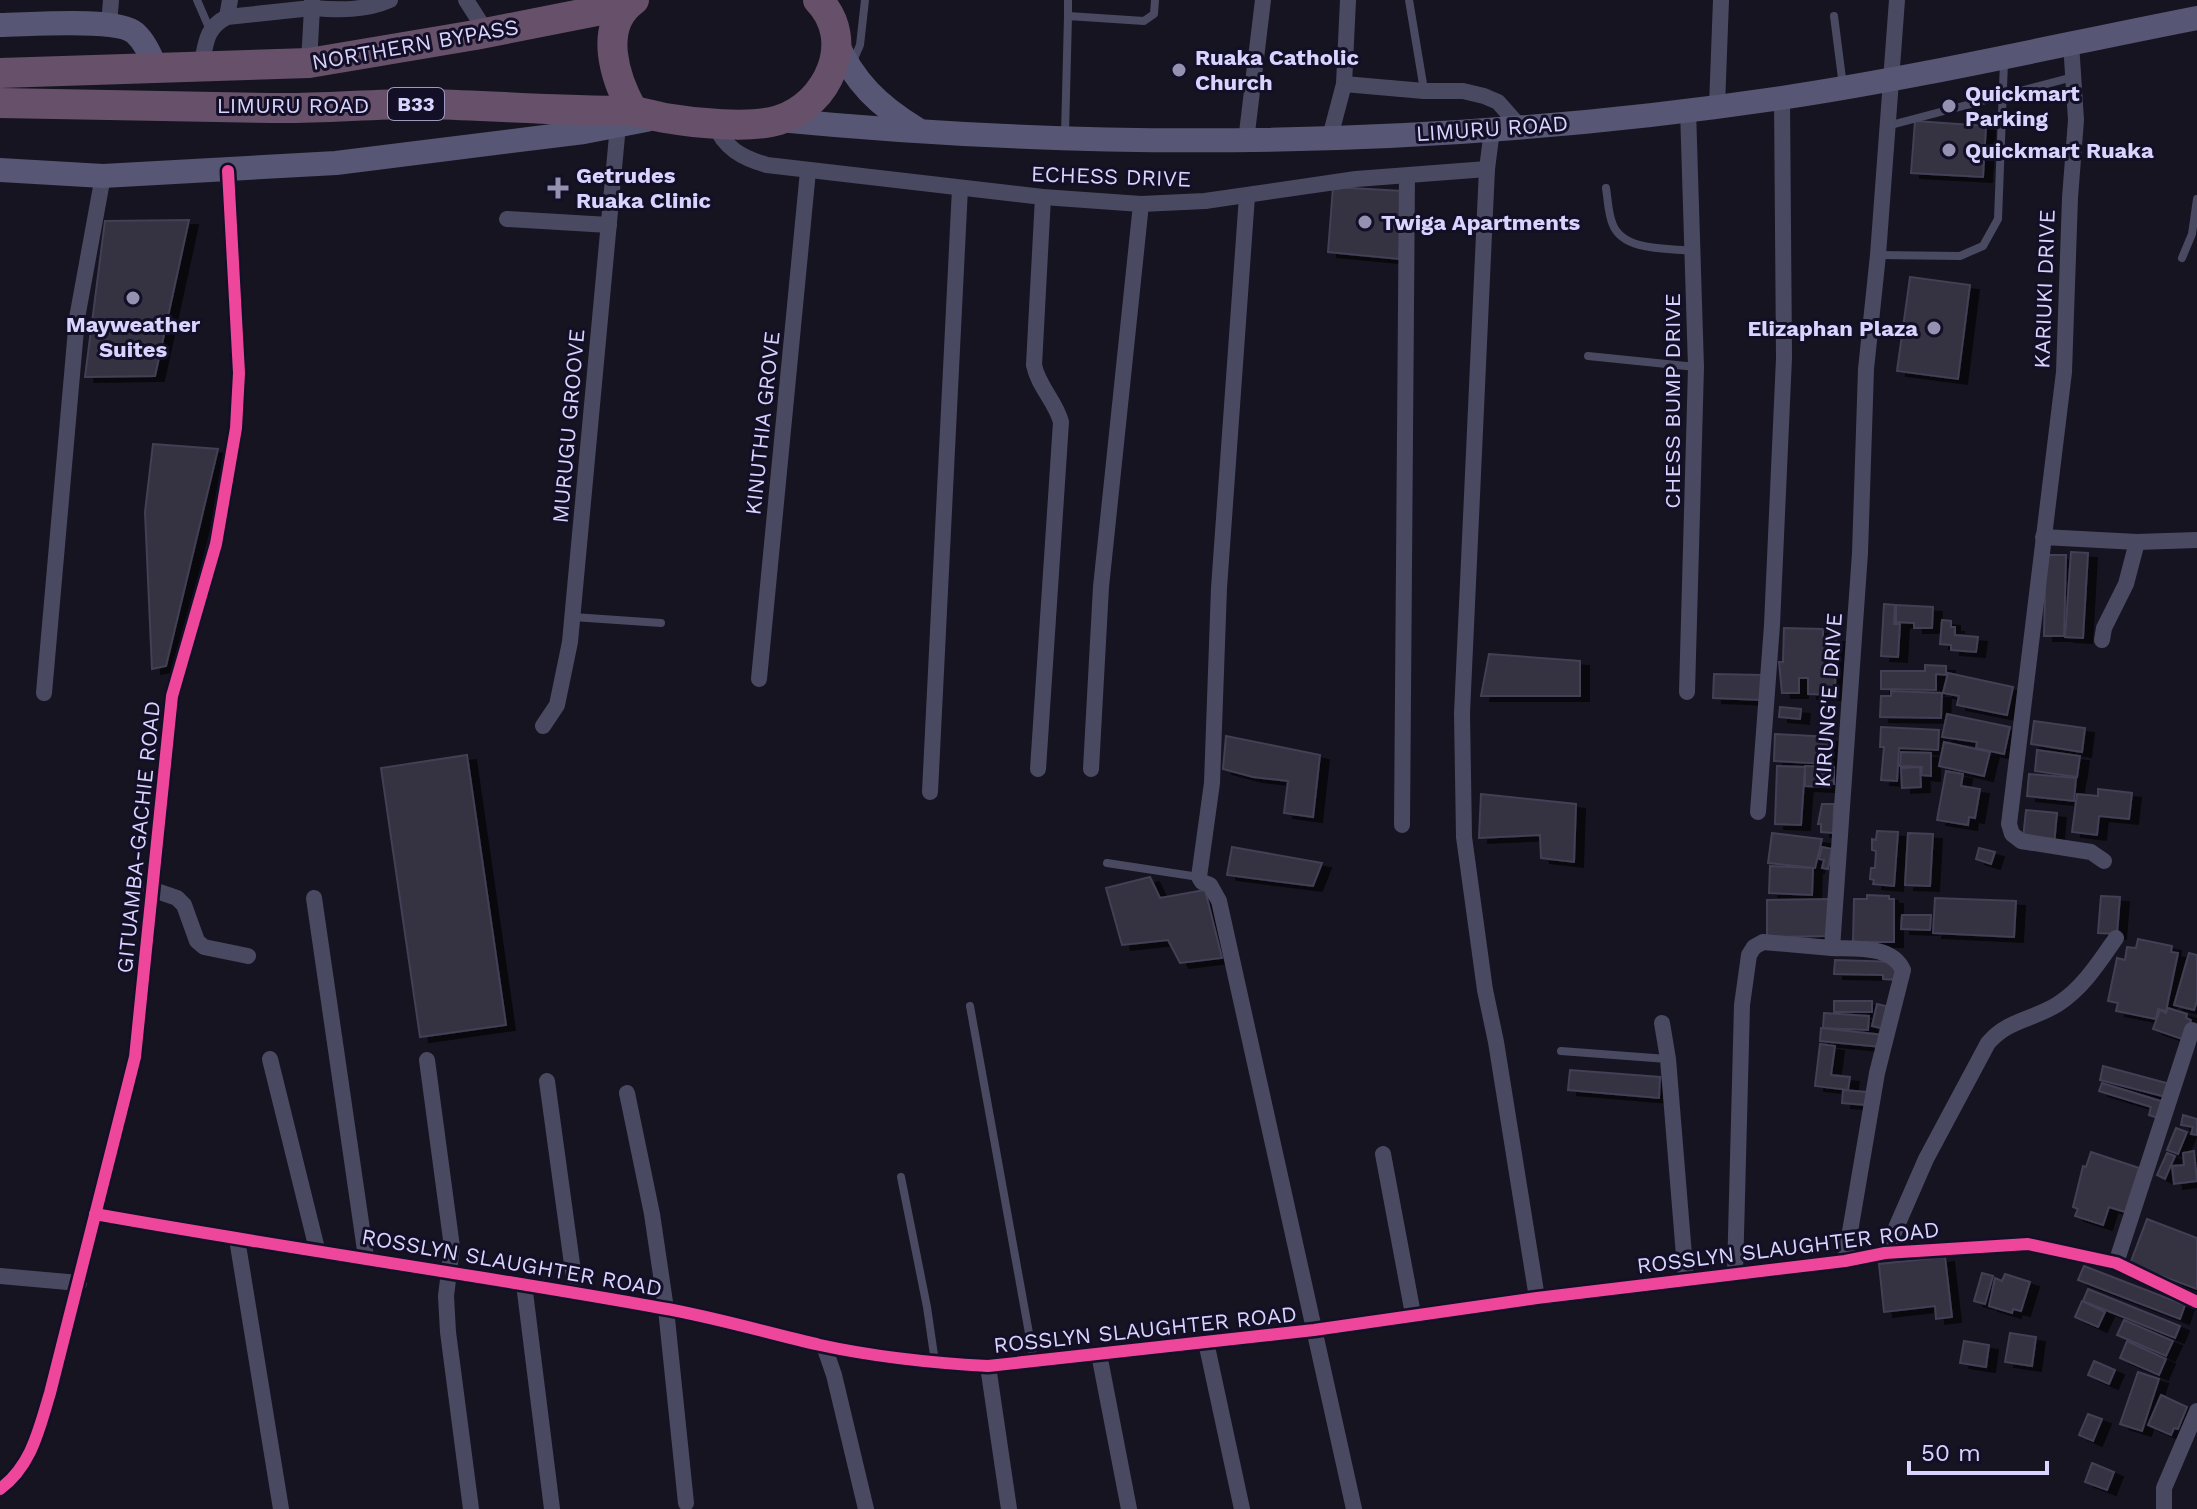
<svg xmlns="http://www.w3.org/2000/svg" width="2197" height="1509" font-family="'Work Sans',sans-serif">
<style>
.building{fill:#343243;stroke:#433f54;stroke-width:2;filter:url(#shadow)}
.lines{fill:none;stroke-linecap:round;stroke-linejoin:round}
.lane{stroke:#4a4962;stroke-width:8}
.street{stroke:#4a4962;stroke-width:16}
.secondary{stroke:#575674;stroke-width:24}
.highway{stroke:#67516a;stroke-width:30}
.cycleway-casing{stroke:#130f26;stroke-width:17}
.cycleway{stroke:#ed469a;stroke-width:12}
.poi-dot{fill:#9591b1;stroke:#130f26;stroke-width:3}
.labels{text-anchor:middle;stroke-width:6;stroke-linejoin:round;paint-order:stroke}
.shield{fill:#130f26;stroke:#9e99be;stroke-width:2}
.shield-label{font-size:20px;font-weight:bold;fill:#d9d4ff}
.street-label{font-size:22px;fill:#d9d4ff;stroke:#130f26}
.poi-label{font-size:22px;font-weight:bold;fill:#d9d4ff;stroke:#130f26;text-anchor:start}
</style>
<defs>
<filter id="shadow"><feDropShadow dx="9" dy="5" stdDeviation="0" flood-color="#0009"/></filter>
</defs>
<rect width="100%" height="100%" fill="#161421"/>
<!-- building -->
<g class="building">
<path d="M1915 121 1986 126 1983 177 1911 173Z"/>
<path d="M1333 187 1402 191 1399 259 1328 252Z"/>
<path d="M189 220 155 376 85 377 105 221Z"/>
<path d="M1910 277 1970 285 1958 379 1897 371Z"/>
<path d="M153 444 218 449 166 666 152 669 145 512Z"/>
<path d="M2071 552 2088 553 2083 638 2065 637Z"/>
<path d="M2046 555H2066L2064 636H2044Z"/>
<path d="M1884 604 1895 605 1894 624H1900L1898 657 1881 656Z"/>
<path d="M1896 605 1933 607 1932 628H1914V623L1896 622Z"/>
<path d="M1942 620 1951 621V627H1955V635L1978 637 1976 652 1951 650V645L1940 644Z"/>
<path d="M1784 628 1823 629V637H1836L1835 695 1808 694V678H1799V693H1782L1779 662H1783Z"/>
<path d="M1489 654 1580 661V696H1481Z"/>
<path d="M1925 665 1946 666V675L1936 674V690L1881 689V671H1925Z"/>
<path d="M1948 673 2013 687 2007 715 1957 705 1959 696 1943 693Z"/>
<path d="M1714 674 1762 675 1761 700 1713 698Z"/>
<path d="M1891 691 1942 693 1941 718 1880 717 1881 696H1891Z"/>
<path d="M1780 707 1801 709 1800 719 1779 717Z"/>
<path d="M1947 714 2010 727 2004 754 1976 748 1977 742 1942 737Z"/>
<path d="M2034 721 2085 728 2082 752 2031 744Z"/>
<path d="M1881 727 1939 730 1938 750 1899 748 1897 781 1881 780 1884 747H1880Z"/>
<path d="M1775 734 1831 737 1830 764 1774 761Z"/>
<path d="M1226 736 1320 755 1313 817 1284 813 1288 781 1253 777 1223 769Z"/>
<path d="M1944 742 1990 752 1984 776 1939 766Z"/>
<path d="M2037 750 2080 756 2077 777 2035 771Z"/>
<path d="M1901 752 1931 753V776L1921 775 1922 767 1900 766Z"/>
<path d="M467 755 506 1025 420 1037 381 768Z"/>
<path d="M1777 766 1805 767 1801 825 1775 824Z"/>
<path d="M1805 766 1834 767V784L1825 783V787L1805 786Z"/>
<path d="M1920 767 1921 787 1902 788 1901 768Z"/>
<path d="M1946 771 1963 774 1961 786 1980 789 1975 818 1969 817 1968 825 1937 820Z"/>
<path d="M2029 774 2076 778 2074 801 2027 796Z"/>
<path d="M2098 789 2132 793 2129 819 2099 816 2097 835 2072 832 2077 794 2098 796Z"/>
<path d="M1481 794 1576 804 1574 862 1541 858 1540 835 1479 838Z"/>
<path d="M1822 804H1834L1833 833 1821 832V824H1818Z"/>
<path d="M2026 810 2057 813 2054 845 2023 839Z"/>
<path d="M1877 831 1898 832 1894 886 1873 884 1874 880 1870 879 1871 868H1875L1876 851 1872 850V839L1876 840Z"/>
<path d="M1772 833 1822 839 1815 868 1768 863Z"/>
<path d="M1908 833 1933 834 1930 886 1905 885Z"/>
<path d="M1232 847 1322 863 1313 886 1227 875Z"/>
<path d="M1822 847 1832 849 1828 869 1822 868 1824 860 1819 859Z"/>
<path d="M1979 848 1995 852 1991 864 1976 859Z"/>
<path d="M1770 866 1813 868 1812 895 1769 893Z"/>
<path d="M1150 877 1160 898 1205 890 1222 958 1180 963 1168 940 1122 945 1106 888Z"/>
<path d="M1867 895 1889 896V899H1894V942H1853L1854 899H1867Z"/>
<path d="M2101 896 2120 897 2117 934 2098 933Z"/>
<path d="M1935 898 2016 901 2014 937 1933 933Z"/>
<path d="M1830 899V936L1767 937V900Z"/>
<path d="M1902 915H1931L1930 930 1901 929Z"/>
<path d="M2138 939 2172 946 2171 952 2178 953 2166 1011 2158 1009 2156 1019 2116 1011 2118 1003 2108 1001 2117 958 2125 960 2127 947 2136 948Z"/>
<path d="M2189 953 2197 955V1001L2194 1010 2174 1005Z"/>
<path d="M1835 960 1898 962V980L1883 979V975L1834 974Z"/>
<rect x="1834" y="1001" width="38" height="11"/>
<path d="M1877 1004 1890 1007 1885 1029 1872 1026Z"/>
<path d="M2168 1008 2187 1014 2186 1018 2191 1020 2185 1040 2153 1029 2160 1010 2166 1013Z"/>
<path d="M1824 1013 1869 1016 1868 1030 1823 1028Z"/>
<path d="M1821 1028 1883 1035 1881 1047 1820 1041Z"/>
<path d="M1820 1044 1835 1046 1831 1075 1850 1077 1848 1090 1815 1086Z"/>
<path d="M2103 1066 2170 1084 2166 1097 2100 1080Z"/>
<path d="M1570 1070 1660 1077 1659 1098 1568 1090Z"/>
<path d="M2102 1083 2164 1102 2158 1118 2149 1115 2151 1107 2099 1091Z"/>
<path d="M1843 1090 1867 1092 1865 1105 1842 1103Z"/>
<path d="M2183 1115 2197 1119V1135L2191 1134 2193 1127 2181 1125Z"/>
<path d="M2176 1128 2187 1132 2178 1154 2167 1150Z"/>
<path d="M2194 1151 2197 1181 2174 1184 2172 1166 2184 1165 2183 1153Z"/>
<path d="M2091 1152 2139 1168 2125 1212 2109 1207 2103 1225 2075 1216 2078 1209 2073 1207 2083 1166 2086 1167Z"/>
<path d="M2167 1153 2175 1156 2165 1179 2157 1175Z"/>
<path d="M2147 1219 2197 1238V1289L2130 1264Z"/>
<path d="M1945 1257 1952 1317 1936 1319 1935 1306 1884 1312 1879 1264Z"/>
<path d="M2084 1266 2185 1305 2180 1319 2078 1280Z"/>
<path d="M1982 1273 1993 1276 1985 1304 1974 1301Z"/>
<path d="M2005 1274 2030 1282 2021 1311 2013 1309 2012 1313 1989 1306 1995 1278 2002 1281Z"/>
<path d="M2088 1289 2180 1326 2175 1338 2083 1301Z"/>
<path d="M2082 1301 2105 1312 2098 1327 2075 1317Z"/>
<path d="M2124 1320 2173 1341 2166 1356 2117 1335Z"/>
<path d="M2010 1333 2036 1337 2032 1366 2005 1362Z"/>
<path d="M1964 1341 1989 1345 1986 1367 1960 1363Z"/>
<path d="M2127 1341 2166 1359 2159 1375 2120 1358Z"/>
<path d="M2094 1361 2115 1370 2109 1384 2088 1375Z"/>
<path d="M2138 1372 2159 1379 2142 1431 2120 1424Z"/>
<path d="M2161 1395 2187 1407 2178 1429 2174 1428 2171 1435 2148 1425Z"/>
<path d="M2088 1414 2102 1419 2093 1441 2079 1435Z"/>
<path d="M2092 1463 2114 1472 2107 1490 2085 1482Z"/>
</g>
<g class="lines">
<!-- lane -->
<g class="lane">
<path d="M197 0 210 30"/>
<path d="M1409 0 1424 90"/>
<path d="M1068 16V0"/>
<path d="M1834 16 1843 86"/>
<path d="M853 61 860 45 865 0"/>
<path d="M1887 126 2073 77"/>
<path d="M1065 134 1068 16 1144 21 1154 14 1155 0"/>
<path d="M1606 188C1608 200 1608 214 1613 225 1624 252 1669 248 1693 251"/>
<path d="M1878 255 1960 256 1983 246 1998 219 2004 62"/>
<path d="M2182 258 2192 234 2197 199"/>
<path d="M1588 356 1696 367"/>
<path d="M573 617 661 623"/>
<path d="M1107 863 1199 877"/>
<path d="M970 1006 1034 1361"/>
<path d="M1561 1051 1667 1059"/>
<path d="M901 1177 927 1307 935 1362"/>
</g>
<!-- street -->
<g class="street">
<path d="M312 0V8C339 10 365 11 390 0"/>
<path d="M466 0 487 33"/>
<path d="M227 17 230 0"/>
<path d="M109 25 111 0"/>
<path d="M2071 43 2076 120 2070 198 2064 372 2009 824 2012 834 2021 841 2091 852 2104 861"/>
<path d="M201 67C206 44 205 28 227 17L312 8 309 63"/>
<path d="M1344 84 1424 91H1463L1484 96 1498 102 1521 128"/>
<path d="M1717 106 1721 0"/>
<path d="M714 123C724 148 742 158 767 165L1043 197 1141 204 1205 201 1356 179 1487 169 1492 130"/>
<path d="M1330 137 1344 84 1348 0"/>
<path d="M1246 141 1263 0"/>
<path d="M1487 169 1462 713 1464 837 1485 990 1496 1042 1537 1298"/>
<path d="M1247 196 1219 588 1212 783 1199 877 1202 882 1210 885 1219 901 1354 1509"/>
<path d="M507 219 609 225"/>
<path d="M2043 537 2137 542 2197 540"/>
<path d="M2102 640 2104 628 2126 584 2137 542"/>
<path d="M759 679 808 171"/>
<path d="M1687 692 1696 367 1688 110"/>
<path d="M44 693 77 318 103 176"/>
<path d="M543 726 557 705 570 642 618 125"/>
<path d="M1038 769 1061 422C1056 402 1038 386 1034 365L1043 197"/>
<path d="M1091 769 1101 587 1141 204"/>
<path d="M930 792 960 188"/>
<path d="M1758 812 1772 625 1784 358 1782 98"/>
<path d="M1402 825 1407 176"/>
<path d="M151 889 177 898 184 905 197 941 204 947 248 956"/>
<path d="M314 898 366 1257"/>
<path d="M1662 1023 1668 1059 1686 1280"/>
<path d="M270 1059 317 1249"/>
<path d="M427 1060 452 1247 446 1296 448 1332 471 1509"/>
<path d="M547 1081 576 1293"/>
<path d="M627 1093 652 1214 666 1309 686 1503"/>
<path d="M1383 1154 1413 1314"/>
<path d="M95 1214C284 1248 473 1274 661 1308 715 1317 767 1333 820 1345 875 1357 932 1363 988 1366L1314 1330 1537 1298 1845 1261 1885 1253 2028 1244 2116 1263 2197 1302"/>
<path d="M237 1239 281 1509"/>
<path d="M1885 1253 1926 1159 1988 1043C2009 1019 2033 1020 2058 1004 2083 988 2100 961 2116 938"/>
<path d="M1845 1261 1877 1073 1903 970C1892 945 1856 949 1832 948L1860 553 1866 369 1878 255 1897 0"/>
<path d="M2116 1263 2192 1030"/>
<path d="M1735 1274 1742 1005 1749 955 1754 947 1763 942 1832 948"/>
<path d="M0 1276 79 1283"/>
<path d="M524 1284 552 1509"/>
<path d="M1206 1342 1242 1509"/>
<path d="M824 1346 834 1375 866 1509"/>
<path d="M1099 1354 1129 1509"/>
<path d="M988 1366 1009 1509"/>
<path d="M0 1489C32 1465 39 1429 50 1393L135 1057 172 696 216 544 236 428 239 373 228 171"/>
<path d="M2164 1509V1488L2197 1411"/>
</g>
<!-- secondary -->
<g class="secondary">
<path d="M0 25C27 25 117 17 135 33 146 43 151 57 157 70"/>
<path d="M836 41C854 82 879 106 917 129"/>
<path d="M779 120C1112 152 1450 147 1781 98 1921 77 2059 45 2197 18"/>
<path d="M0 170 103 176 336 163 584 132 646 120"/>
</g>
<!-- highway -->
<g class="highway">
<path d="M0 73 309 63 475 35 627 5"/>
<path d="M0 103C91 105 182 106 272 108 325 109 377 103 430 104 496 106 563 111 629 111 640 111 653 116 665 118 694 123 751 129 779 120 829 104 857 40 818 0"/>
<path d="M633 111C615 79 597 26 634 0"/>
</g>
<!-- cycleway casing -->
<g class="cycleway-casing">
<g id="cycleway">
<path d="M95 1214C284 1248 473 1274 661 1308 715 1317 767 1333 820 1345 875 1357 932 1363 988 1366L1314 1330 1537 1298 1845 1261 1885 1253 2028 1244 2116 1263 2197 1302"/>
<path d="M0 1489C32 1465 39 1429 50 1393L135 1057 172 696 216 544 236 428 239 373 228 171"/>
</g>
</g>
<!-- cycleway -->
<use href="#cycleway" class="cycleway"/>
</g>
<!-- markers -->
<g class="poi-dot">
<circle cx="1179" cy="70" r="8"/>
<circle cx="1949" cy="106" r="8"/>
<circle cx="1949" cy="150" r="8"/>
<path d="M554 176h8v8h8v8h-8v8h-8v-8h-8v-8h8z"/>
<circle cx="1365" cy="222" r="8"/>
<circle cx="133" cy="298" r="8"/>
<circle cx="1934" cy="328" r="8"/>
</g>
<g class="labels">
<!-- shield labels -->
<rect class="shield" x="388" y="88" width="56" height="32" rx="6"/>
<g class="shield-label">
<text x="416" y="111">B33</text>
</g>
<!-- street labels -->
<g class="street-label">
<text transform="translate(415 44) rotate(-10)" y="8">NORTHERN BYPASS</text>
<text x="293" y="113">LIMURU ROAD</text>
<text transform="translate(1492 128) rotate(-4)" y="8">LIMURU ROAD</text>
<text transform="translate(1111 176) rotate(2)" y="8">ECHESS DRIVE</text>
<text transform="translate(2044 289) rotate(-88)" y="8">KARIUKI DRIVE</text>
<text transform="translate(1672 401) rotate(-90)" y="8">CHESS BUMP DRIVE</text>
<text transform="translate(762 423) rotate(-84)" y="8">KINUTHIA GROVE</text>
<text transform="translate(568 426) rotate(-85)" y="8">MURUGU GROOVE</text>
<text transform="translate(1828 700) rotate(-86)" y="8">KIRUNG'E DRIVE</text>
<text transform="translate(138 837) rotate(-84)" y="8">GITUAMBA-GACHIE ROAD</text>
<text transform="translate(1788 1247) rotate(-7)" y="8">ROSSLYN SLAUGHTER ROAD</text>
<text transform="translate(512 1262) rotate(10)" y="8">ROSSLYN SLAUGHTER ROAD</text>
<text transform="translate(1145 1329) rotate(-6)" y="8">ROSSLYN SLAUGHTER ROAD</text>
</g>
<!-- poi labels -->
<g class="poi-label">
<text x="1195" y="65">Ruaka Catholic<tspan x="1195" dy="25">Church</tspan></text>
<text x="1965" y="101">Quickmart<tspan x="1965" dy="25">Parking</tspan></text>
<text x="1965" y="158">Quickmart Ruaka</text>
<text x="576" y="183">Getrudes<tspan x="576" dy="25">Ruaka Clinic</tspan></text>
<text x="1381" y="230">Twiga Apartments</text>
<text x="133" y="332" text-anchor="middle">Mayweather<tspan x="133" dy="25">Suites</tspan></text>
<text x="1918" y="336" text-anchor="end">Elizaphan Plaza</text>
</g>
</g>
<!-- scale -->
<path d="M1909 1461v12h138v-12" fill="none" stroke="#d9d4ff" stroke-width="4"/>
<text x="1921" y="1461" font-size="24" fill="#d9d4ff" stroke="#130f26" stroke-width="6" paint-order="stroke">50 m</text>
</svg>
